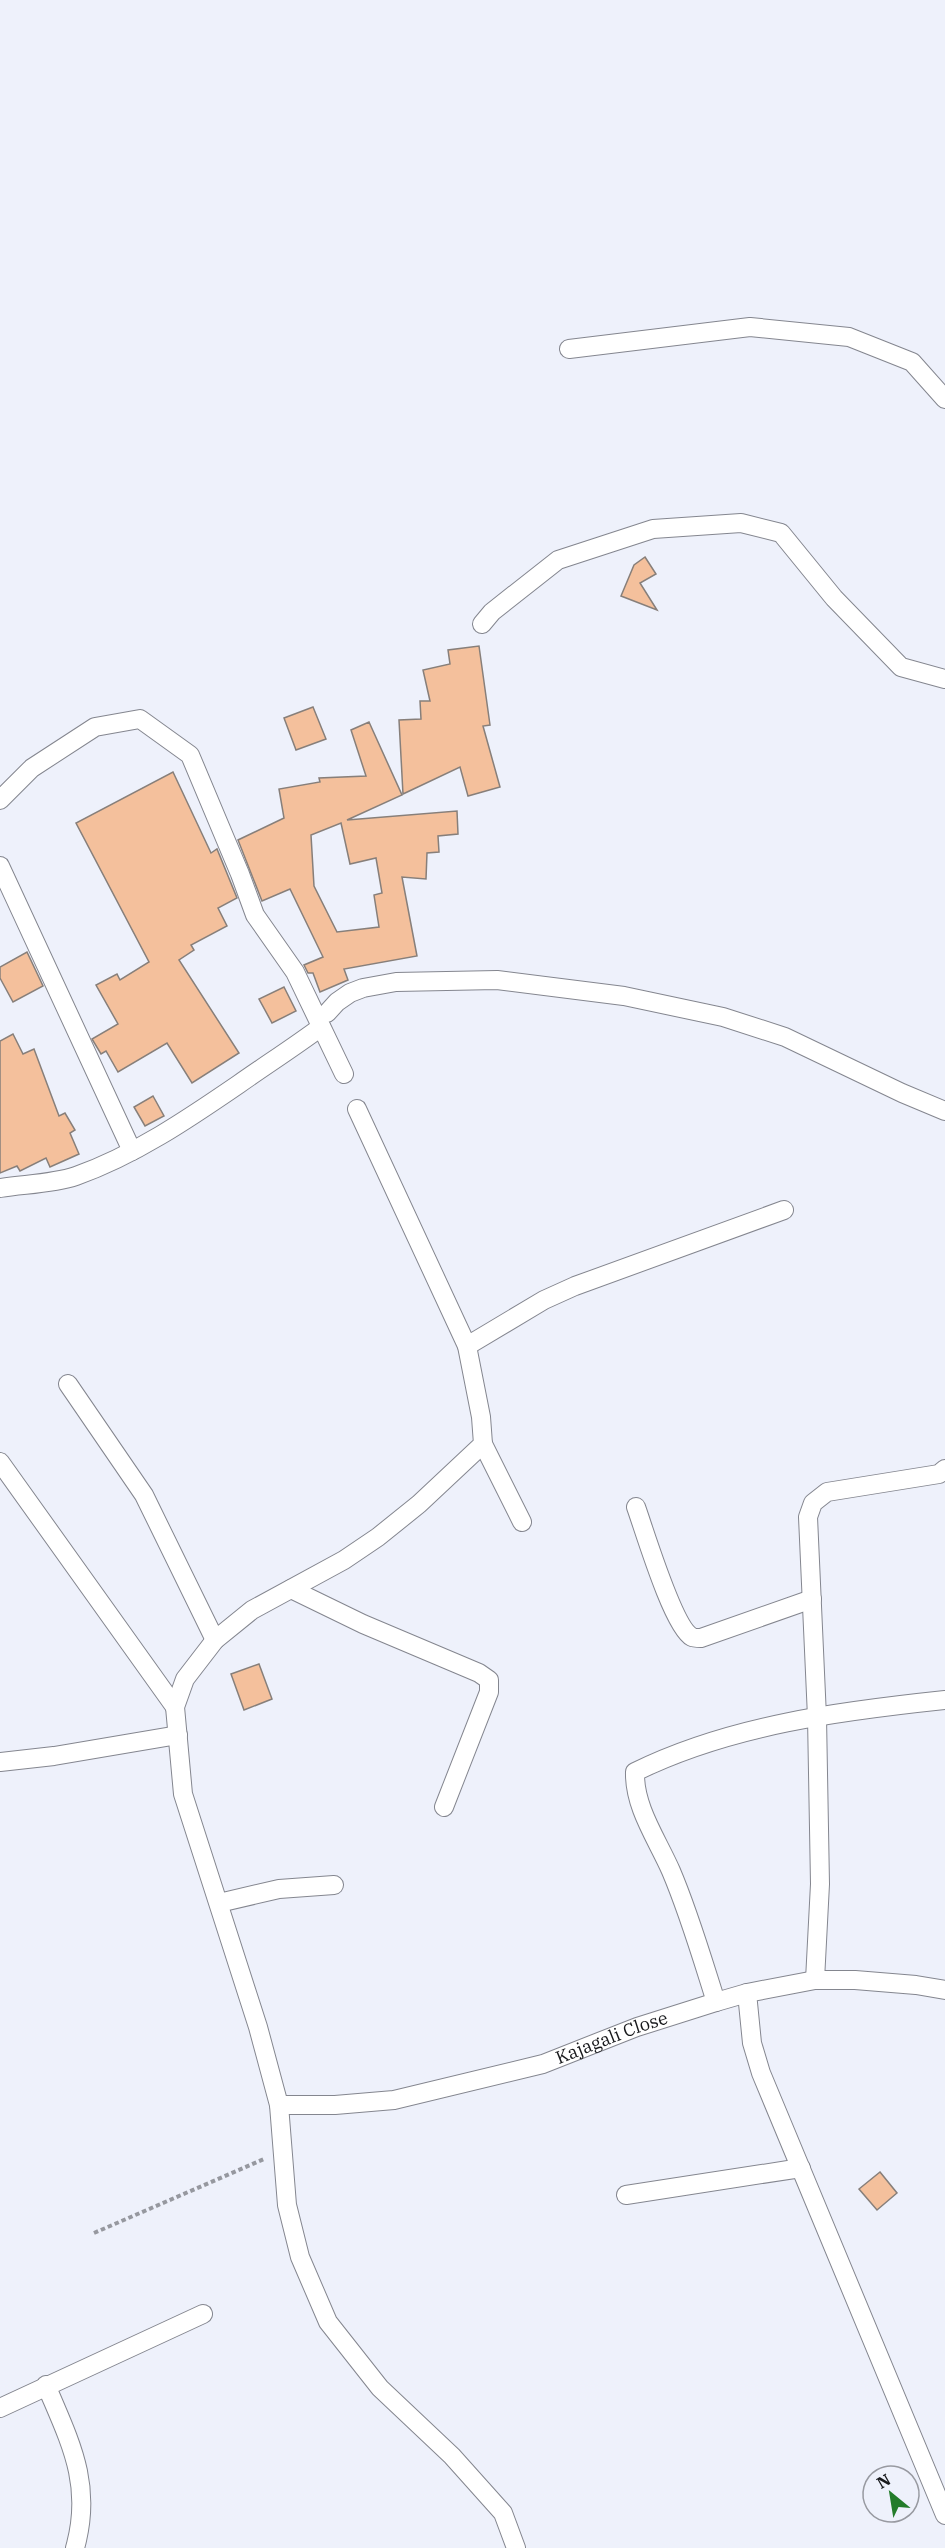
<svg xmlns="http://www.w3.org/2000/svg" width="945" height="2548" font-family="'IBM Plex Serif',serif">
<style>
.building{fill:#f4c09c;stroke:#877f7a;stroke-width:1.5;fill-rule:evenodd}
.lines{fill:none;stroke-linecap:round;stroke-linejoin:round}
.minor-casing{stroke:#84868f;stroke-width:20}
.path{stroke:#96989f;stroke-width:4;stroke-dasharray:4.5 3;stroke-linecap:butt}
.minor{stroke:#fff;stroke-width:18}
.labels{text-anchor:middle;stroke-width:4.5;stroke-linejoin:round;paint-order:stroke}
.street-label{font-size:18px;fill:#17181b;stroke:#eef1fb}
</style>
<rect width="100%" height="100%" fill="#eef1fb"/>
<!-- building -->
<g class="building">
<path d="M645 557 656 574 640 583 657 610 621 596 634 565Z"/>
<path d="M479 646 490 725 483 726 500 787 468 796 460 767 403 794 399 720 421 719 420 701H430L423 670 450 664 448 650Z"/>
<path d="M313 707 326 739 296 750 284 718Z"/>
<path d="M369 722 402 795 347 820 457 811 458 834 438 836 439 852 427 853 426 879 402 877 417 956 344 969 348 980 320 992 313 973H308L304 965 323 957 290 889 262 901 238 840 284 818 279 789 320 782 319 778 366 776 351 730ZM341 823 350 864 376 858 382 893 374 895 379 927 337 932 314 886 311 835Z"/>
<path d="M173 772 211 853 217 849 237 898 218 908 227 926 191 945 194 950 179 960 239 1053 192 1083 167 1043 118 1072 106 1051 101 1054 92 1039 118 1024 96 985 117 974 120 980 149 962 76 823Z"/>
<path d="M27 952 43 986 13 1002 0 978V967Z"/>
<path d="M284 987 296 1011 272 1023 259 999Z"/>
<path d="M13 1034 23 1054 34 1049 59 1116 65 1113 75 1130 70 1133 79 1154 50 1167 46 1158 20 1171 17 1166 0 1173V1041Z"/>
<path d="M153 1096 164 1116 145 1126 134 1107Z"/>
<path d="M259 1664 272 1699 244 1710 231 1674Z"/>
<path d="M880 2172 897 2193 877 2210 859 2189Z"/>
</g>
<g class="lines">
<!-- minor casing -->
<g class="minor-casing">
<g id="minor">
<path d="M569 349 750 327 849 337 912 362 945 399"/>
<path d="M482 624 492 612 558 560 653 529 741 523 781 533 834 598 901 667 945 679"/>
<path d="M0 800 32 768 95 727 140 719 190 755 240 874 255 915 295 972 344 1074"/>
<path d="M0 866 132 1151"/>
<path d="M327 1013 337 1002 350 993 363 988 396 982 497 980 624 996 723 1017 785 1037 902 1093 945 1111"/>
<path d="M357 1109 467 1346 481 1417 483 1444 419 1504 378 1537 344 1560 252 1610 215 1640 185 1679 175 1707 183 1794 258 2027 279 2105 287 2205 300 2257 328 2322 380 2388 452 2456 503 2513 516 2548"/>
<path d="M0 1188C25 1184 52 1184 76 1176 135 1155 188 1119 239 1084 266 1065 294 1047 321 1027"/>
<path d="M467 1346 544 1300 575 1286 784 1210"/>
<path d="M68 1384 144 1495 215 1640"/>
<path d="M483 1444 522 1522"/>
<path d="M0 1462 175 1707"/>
<path d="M636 1507C644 1529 673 1627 692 1637 694 1638 698 1638 701 1638L812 1599"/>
<path d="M291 1589 363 1624 479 1673 489 1680V1692L444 1807"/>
<path d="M0 1762 54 1756 178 1735"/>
<path d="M219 1903 279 1889 334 1885"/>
<path d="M815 1980 820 1884 817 1717 808 1517 813 1503 827 1492 939 1474 945 1469"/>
<path d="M747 1993 752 2043 761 2073 945 2515"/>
<path d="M716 2002C702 1958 689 1913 671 1871 657 1839 634 1807 635 1772 730 1725 841 1711 945 1700"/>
<path id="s1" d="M279 2105H335L394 2100 543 2064 637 2027 716 2002 747 1993 815 1980H855L916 1985 945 1990"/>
<path d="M626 2195 801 2168"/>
<path d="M46 2385C70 2442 93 2484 75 2548"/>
<path d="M0 2408 203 2314"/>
</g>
</g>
<!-- path -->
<path class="path" d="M94 2233 264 2159"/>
<!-- minor -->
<use href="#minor" class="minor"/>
</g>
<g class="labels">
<!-- street labels -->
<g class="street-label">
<text dy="6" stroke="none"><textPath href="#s1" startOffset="342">Kajagali Close</textPath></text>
</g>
</g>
<!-- north arrow -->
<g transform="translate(891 2494) rotate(330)"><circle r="28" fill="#eef1fb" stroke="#989aa1" stroke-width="1.5"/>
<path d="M0-4.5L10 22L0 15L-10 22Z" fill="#237c2a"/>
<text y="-9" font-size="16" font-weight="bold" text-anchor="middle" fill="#17181b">N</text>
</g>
</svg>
